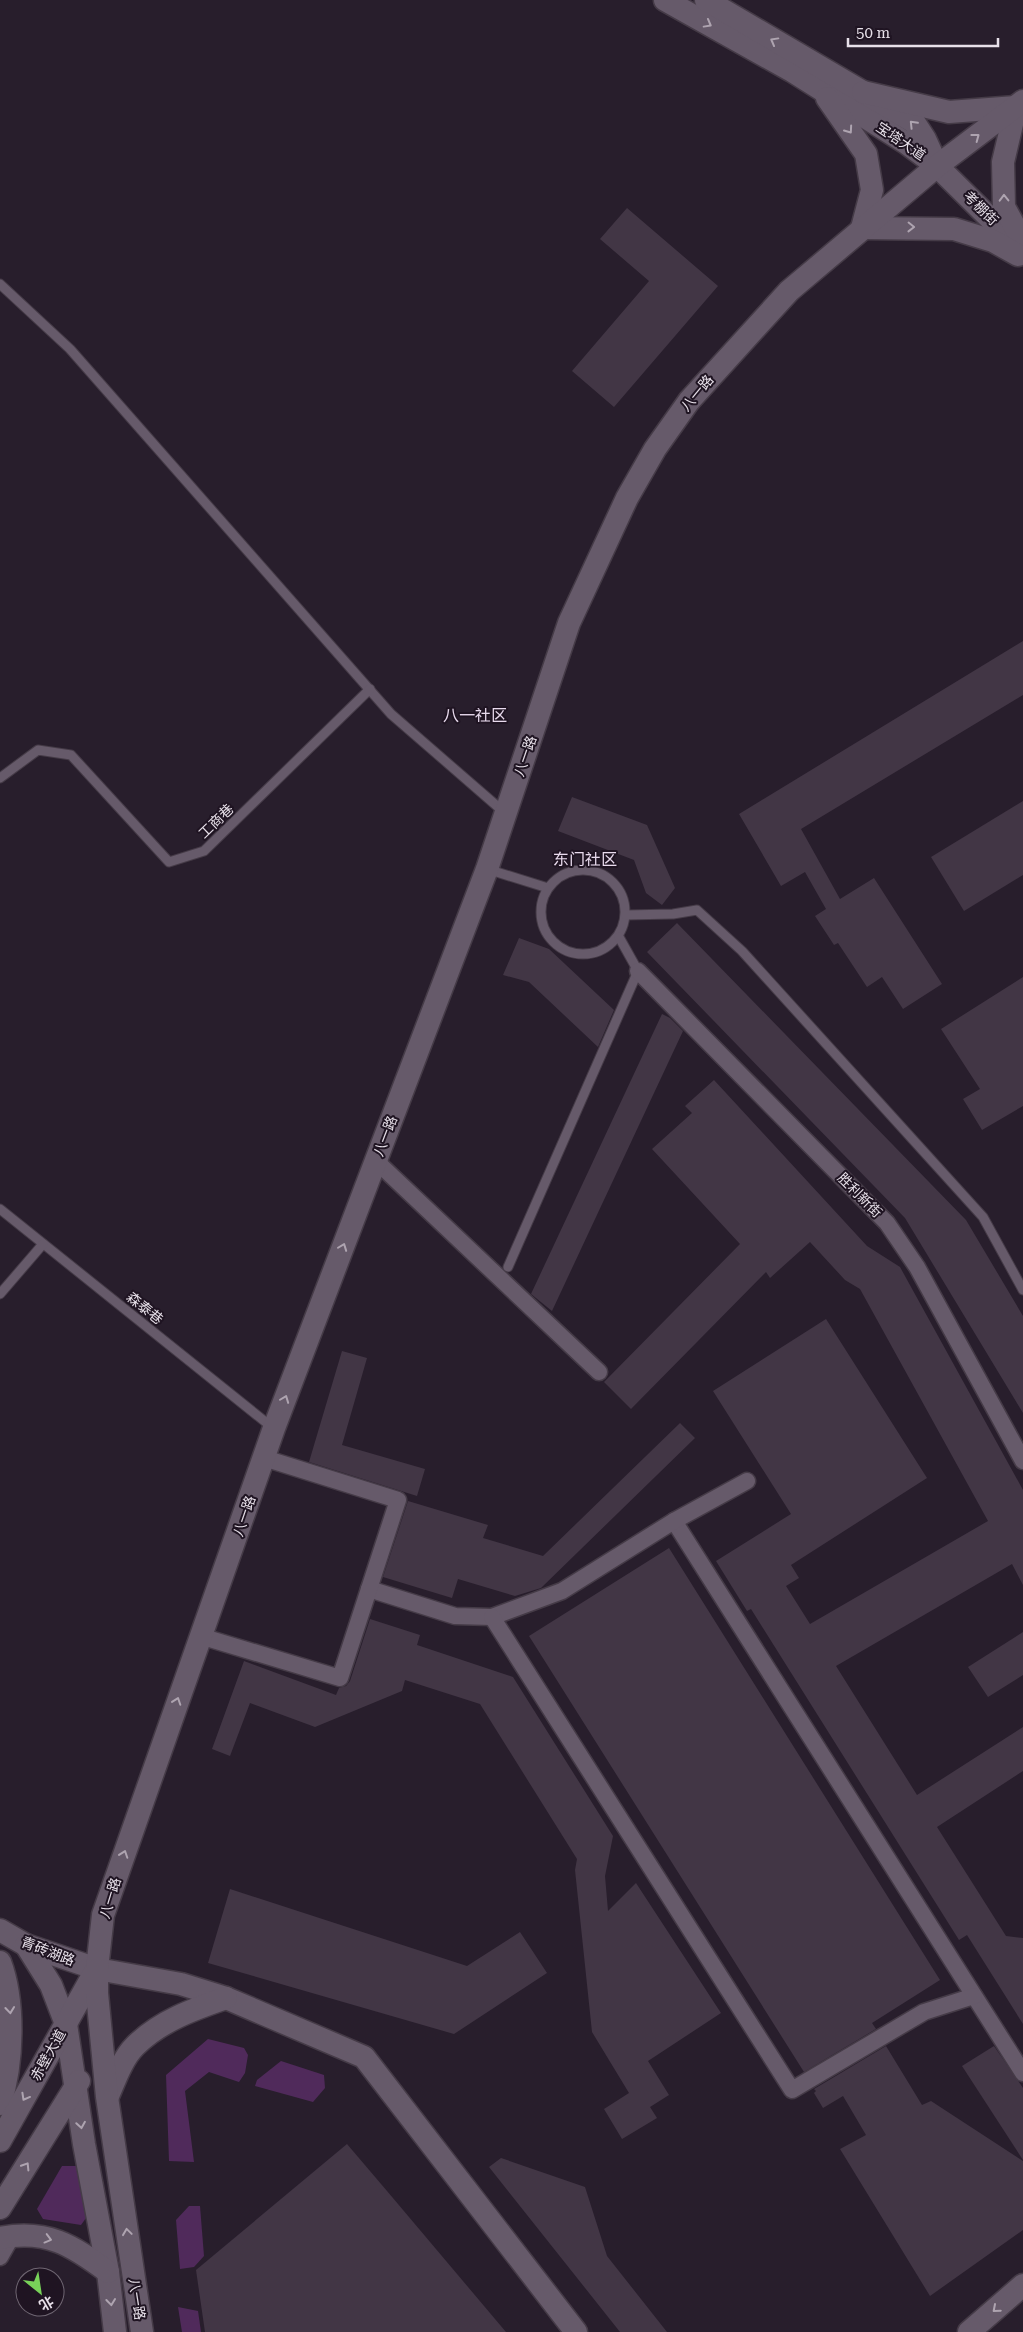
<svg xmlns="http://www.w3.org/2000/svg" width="1023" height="2332" font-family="'Roboto Serif','Noto Sans SC',serif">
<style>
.green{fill:#502a5b}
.building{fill:#423645}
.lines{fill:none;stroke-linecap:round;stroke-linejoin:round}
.lane-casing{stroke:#453b47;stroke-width:11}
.street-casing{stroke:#453b47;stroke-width:19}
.secondary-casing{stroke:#453b47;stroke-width:25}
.lane{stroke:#665a6a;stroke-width:9}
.street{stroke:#665a6a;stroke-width:16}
.secondary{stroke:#665a6a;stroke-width:22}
.oneway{stroke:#aea4b0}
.labels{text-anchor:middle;stroke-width:4;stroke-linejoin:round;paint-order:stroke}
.street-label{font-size:14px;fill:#e8e1ea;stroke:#1f1422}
.quarter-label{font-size:16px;fill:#e9dbee;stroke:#1f1422}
</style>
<rect width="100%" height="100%" fill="#281e2c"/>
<!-- green -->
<g class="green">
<path d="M208 2039 244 2048 248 2055 245 2073 239 2082 209 2072 185 2091 194 2162 169 2161 166 2075Z"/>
<path d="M281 2061 324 2075 325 2088 313 2102 255 2086 257 2080Z"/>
<path d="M62 2166H79L86 2218 81 2225 43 2219 37 2209Z"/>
<path d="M189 2206H200L204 2256 194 2267 180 2269 176 2220Z"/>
<path d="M178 2307 198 2311 201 2332H182Z"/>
</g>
<!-- building -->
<g class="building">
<path d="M627 208 718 286 614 407 572 371 649 281 600 239Z"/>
<path d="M1023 641V695L801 829 840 899 874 878 942 984 903 1009 882 977 867 987 838 943 834 945 815 916 826 909 805 872 781 886 739 814Z"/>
<path d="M572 797 647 825 675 888 662 905 646 893 634 860 558 831Z"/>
<path d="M1023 801V875L964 911 931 857Z"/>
<path d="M677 923 966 1220 1023 1316V1413L905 1218 647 952Z"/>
<path d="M519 938 549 949 614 1010 598 1047 529 982 503 975Z"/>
<path d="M1023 977V1106L982 1130 963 1099 980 1089 941 1029Z"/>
<path d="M662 1014 670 1018 683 1031 552 1311 531 1294Z"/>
<path d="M714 1080 867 1246 900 1267 1023 1490V1585L1012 1564 836 1666 917 1795 1023 1727V1771L937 1827 1006 1936 1023 1938V2024L967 1935 959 1940 751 1609 747 1611 716 1561 791 1514 713 1391 826 1319 927 1478 791 1565 799 1578 786 1586 810 1624 988 1521 860 1289 845 1280 810 1242 770 1278 766 1272 631 1409 604 1382 740 1244 652 1149 692 1113 685 1106Z"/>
<path d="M342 1351 367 1358 342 1445 425 1469 417 1496 309 1462Z"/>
<path d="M680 1423 695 1438 541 1588 515 1596 458 1579 452 1598 383 1577 408 1501 488 1525 483 1538 543 1556Z"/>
<path d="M669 1548 940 1980 872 2023 876 2029 804 2072 529 1636Z"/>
<path d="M370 1619 420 1635 417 1645 513 1677 613 1836 605 1876 608 1911 636 1883 721 2013 648 2061 669 2095 650 2107 657 2118 622 2139 604 2109 629 2093 592 2032 575 1870 577 1859 480 1704 405 1680 402 1691 315 1727 250 1703 230 1756 212 1749 244 1661 336 1695 339 1688 346 1686 350 1681Z"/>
<path d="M1023 1632V1675L988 1697 968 1667Z"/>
<path d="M230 1889 467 1966 520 1932 547 1973 454 2034 208 1963Z"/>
<path d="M886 2046 922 2105 931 2101 1023 2161V2230L930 2296 840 2149 866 2135 843 2096 823 2108 814 2093 816 2091 814 2089Z"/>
<path d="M994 2046 1023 2088V2160L962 2066Z"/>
<path d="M347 2144 387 2191 506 2332H205L196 2270Z"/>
<path d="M501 2158 585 2187 607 2256 667 2332H620L489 2167Z"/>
</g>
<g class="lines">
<!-- lane casing -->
<g class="lane-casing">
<g id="lane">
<path d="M0 284 70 349 391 714 505 813"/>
<path d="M0 778 38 750 71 755 169 862 204 851 370 689"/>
<path d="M487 869 548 888"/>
<circle cx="583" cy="912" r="42"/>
<path d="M626 915 673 914 697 910 742 951 983 1217 1023 1290"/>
<path d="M0 1209 273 1428"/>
<path d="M508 1267 638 971 619 937"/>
<path d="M0 1294 43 1244"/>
</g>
</g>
<!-- street casing -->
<g class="street-casing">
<g id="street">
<path d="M638 971 887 1223 917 1267 1023 1461"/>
<path d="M376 1161 599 1372"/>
<path d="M674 1521 1023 2073"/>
<path d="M369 1589 455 1616 492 1617 562 1591 674 1521 747 1481"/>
<path d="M492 1617 792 2090 924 2012 974 1996"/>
<path d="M200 1636 340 1678 398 1500 264 1458"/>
<path d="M0 2257 12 2236"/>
</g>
</g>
<!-- secondary casing -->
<g class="secondary-casing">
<g id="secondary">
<path d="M665 0 792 71 906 143 937 166 1023 251"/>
<path d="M706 0 914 122 925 139 936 163"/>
<path d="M863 92 949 112 1016 107 1003 162 1004 207 1020 236"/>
<path d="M827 98 866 154 872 190 862 228"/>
<path d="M862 228 954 229 993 241 1018 255"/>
<path d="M0 1930 26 1945 97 1969 181 1984 226 1998 364 2057 576 2332"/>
<path d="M26 1945 51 1985 66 2024 84 2144 108 2272 115 2332"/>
<path d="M0 1962C15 2002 13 2064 0 2104"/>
<path d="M108 2096C115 2080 122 2059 135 2046 160 2021 194 2009 226 1998"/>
<path d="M0 2141 96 1970"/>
<path d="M0 2208 79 2081"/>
<path d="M0 2238C47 2229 72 2245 108 2272"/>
<path d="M142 2332 107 2097 97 1993V1969L103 1915 274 1428 487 869 569 623 627 498 655 449 689 401 789 291 937 166 1023 101"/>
<path d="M969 2332 1023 2285"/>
</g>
</g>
<!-- lane -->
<use href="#lane" class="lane"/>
<!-- street -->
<use href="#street" class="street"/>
<!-- secondary -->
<use href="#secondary" class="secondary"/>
</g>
<!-- one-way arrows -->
<defs><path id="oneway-chevron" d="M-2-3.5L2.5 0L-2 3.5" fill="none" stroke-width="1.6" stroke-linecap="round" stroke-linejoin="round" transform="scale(1.25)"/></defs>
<g class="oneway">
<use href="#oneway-chevron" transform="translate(708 24) rotate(29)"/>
<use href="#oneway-chevron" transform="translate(774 41) rotate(-151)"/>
<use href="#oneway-chevron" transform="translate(913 124) rotate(-134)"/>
<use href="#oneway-chevron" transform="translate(849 130) rotate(55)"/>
<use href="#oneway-chevron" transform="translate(976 137) rotate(-37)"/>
<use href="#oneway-chevron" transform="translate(1004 198) rotate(-91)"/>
<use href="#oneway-chevron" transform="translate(911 227) rotate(1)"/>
<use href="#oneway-chevron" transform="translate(343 1247) rotate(-69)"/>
<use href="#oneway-chevron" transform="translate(285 1399) rotate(-69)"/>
<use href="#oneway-chevron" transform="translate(177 1701) rotate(-71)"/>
<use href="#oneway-chevron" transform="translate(124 1854) rotate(-71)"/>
<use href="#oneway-chevron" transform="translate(10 2010) rotate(84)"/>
<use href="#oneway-chevron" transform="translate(25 2097) rotate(119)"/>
<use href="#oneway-chevron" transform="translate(81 2125) rotate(81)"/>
<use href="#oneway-chevron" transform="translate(26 2166) rotate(-58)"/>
<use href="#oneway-chevron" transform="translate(127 2232) rotate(-98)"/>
<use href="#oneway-chevron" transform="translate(48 2239) rotate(15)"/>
<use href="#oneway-chevron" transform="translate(111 2302) rotate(83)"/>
<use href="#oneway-chevron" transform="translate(996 2309) rotate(139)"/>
</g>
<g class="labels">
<!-- street labels -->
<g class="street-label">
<text transform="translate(901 141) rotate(34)" y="5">宝塔大道</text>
<text transform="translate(981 208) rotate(44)" y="5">考棚街</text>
<text transform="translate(697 393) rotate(-50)" y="5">八一路</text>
<text transform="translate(525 756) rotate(-71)" y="5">八一路</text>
<text transform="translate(216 821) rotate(-44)" y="5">工商巷</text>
<text transform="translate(385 1136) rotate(-69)" y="5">八一路</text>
<text transform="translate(860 1195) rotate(45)" y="5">胜利新街</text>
<text transform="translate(145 1308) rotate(39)" y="5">森泰巷</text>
<text transform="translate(244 1516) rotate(-71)" y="5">八一路</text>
<text transform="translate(110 1898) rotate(-73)" y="5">八一路</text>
<text transform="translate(48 1951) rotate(21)" y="5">青砖湖路</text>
<text transform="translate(48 2055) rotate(-61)" y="5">赤壁大道</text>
<text transform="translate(137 2299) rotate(81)" y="5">八一路</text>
</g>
<!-- quarter labels -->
<g class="quarter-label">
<text x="475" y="721">八一社区</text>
<text x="585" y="865">东门社区</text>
</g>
</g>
<!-- north arrow -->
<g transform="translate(40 2292) rotate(150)"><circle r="24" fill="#1f1422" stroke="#6f6672"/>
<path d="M0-4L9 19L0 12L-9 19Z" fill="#78d259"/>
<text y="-8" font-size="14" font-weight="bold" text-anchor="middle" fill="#e8e1ea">北</text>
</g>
<!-- scale -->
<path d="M848 38v8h150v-8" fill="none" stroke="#e8e1ea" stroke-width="2.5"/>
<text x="856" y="38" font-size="15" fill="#e8e1ea" stroke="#1f1422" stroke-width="4" paint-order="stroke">50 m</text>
</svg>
